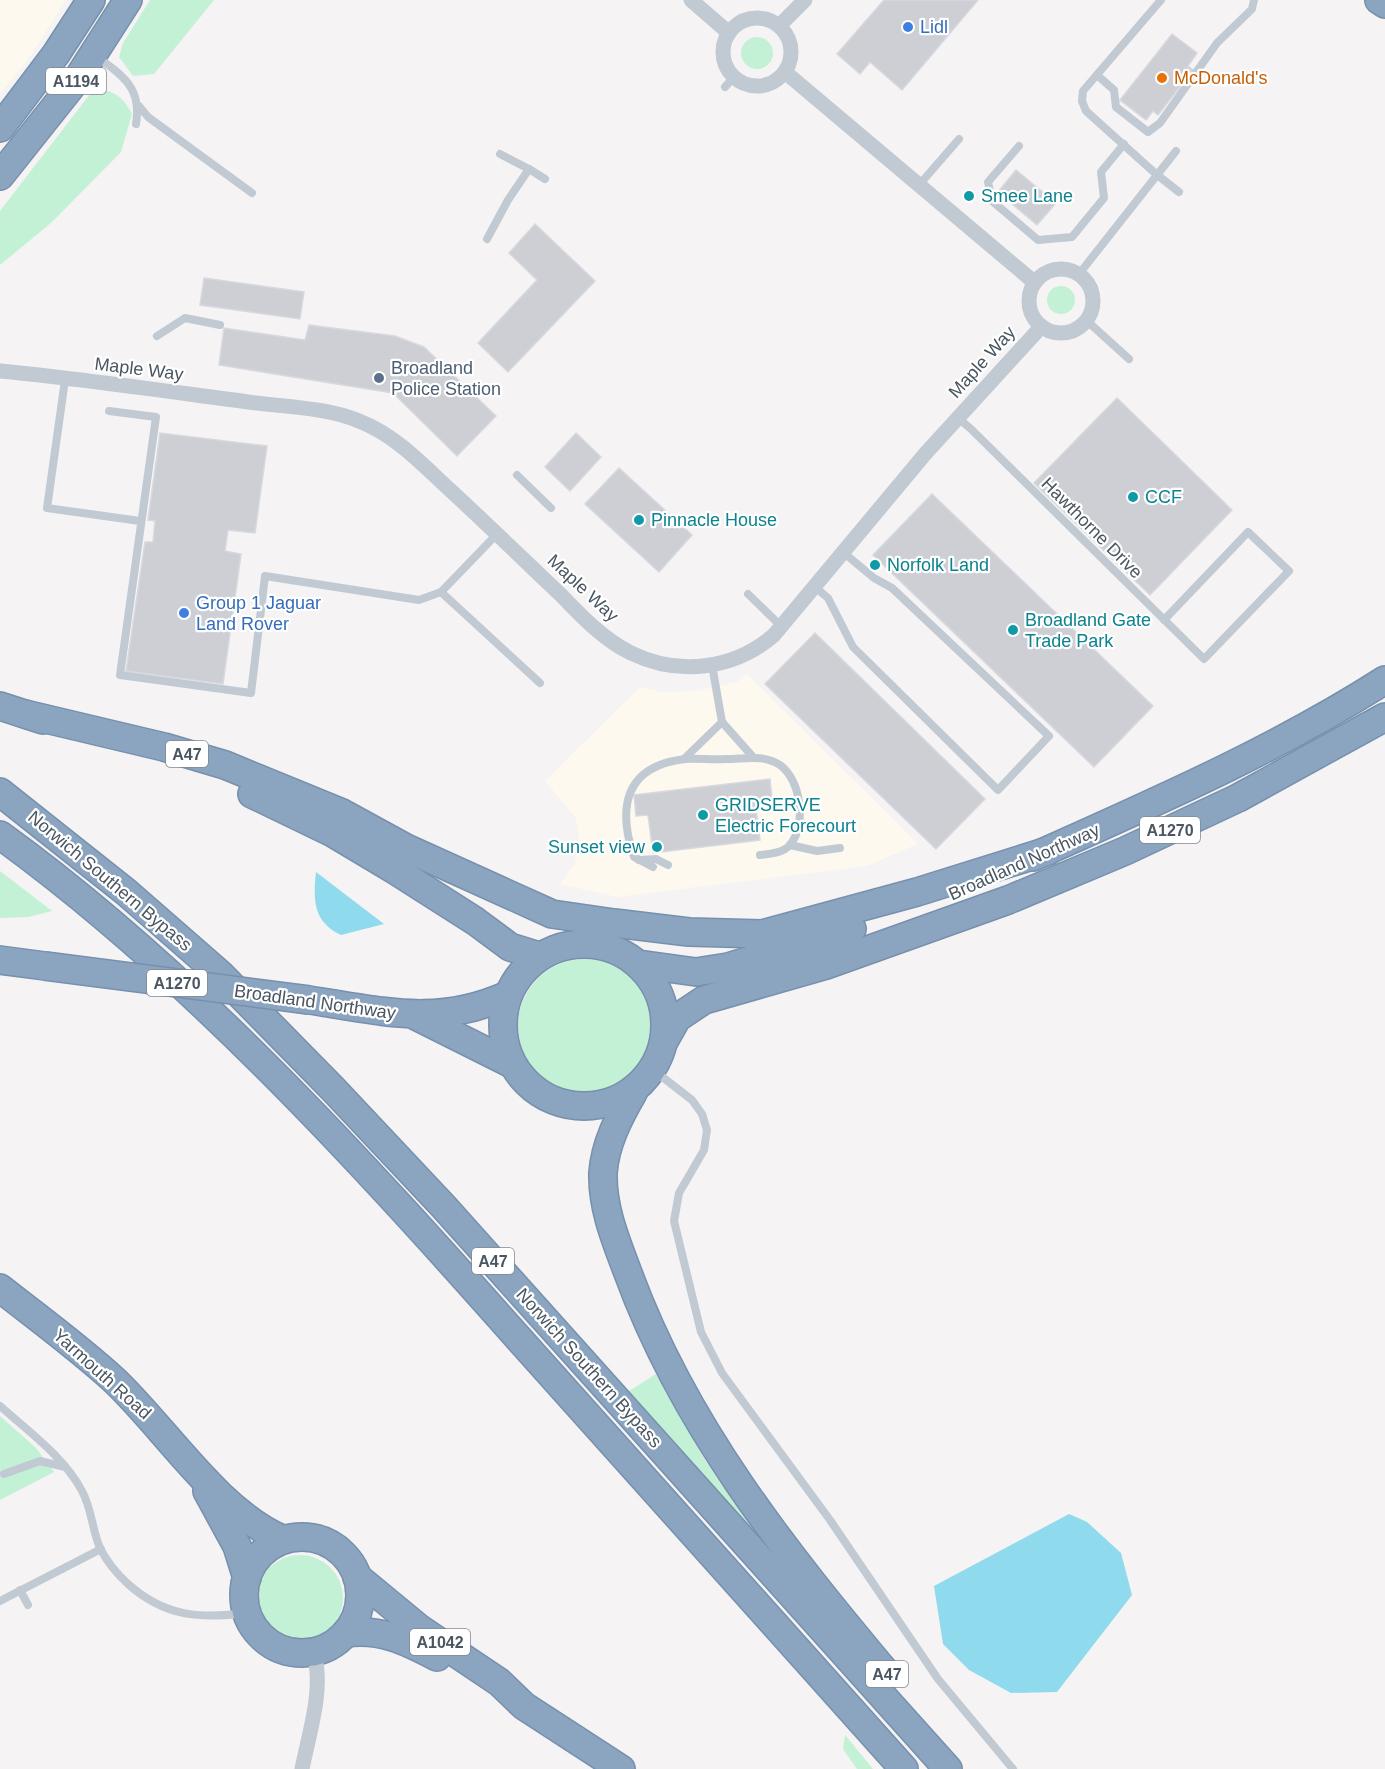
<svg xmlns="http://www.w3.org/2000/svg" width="1385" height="1769" font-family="Arial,sans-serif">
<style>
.commercial{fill:#fdf9ef}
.green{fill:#c3f1d5}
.water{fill:#90daee}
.building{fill:#cdcfd5;stroke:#d7d9de;stroke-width:1.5}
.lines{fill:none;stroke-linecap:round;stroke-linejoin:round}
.highway-casing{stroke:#7690ad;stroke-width:30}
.lane{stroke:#c1cad2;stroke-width:8}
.street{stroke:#c1cad2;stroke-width:15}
.highway{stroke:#8ba5c1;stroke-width:27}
.highway-bridge-casing{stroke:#7690ad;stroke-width:30;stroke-linecap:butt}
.highway-bridge{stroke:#8ba5c1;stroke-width:27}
.shop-dot{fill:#3f7fe0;stroke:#fff;stroke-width:2}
.food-dot{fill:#e8710a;stroke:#fff;stroke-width:2}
.culture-dot{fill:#0f9aa8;stroke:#fff;stroke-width:2}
.service-dot{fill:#5c6f8a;stroke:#fff;stroke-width:2}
.labels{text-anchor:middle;stroke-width:4.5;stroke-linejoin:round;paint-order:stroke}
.shield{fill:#fff;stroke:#808990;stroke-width:1.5}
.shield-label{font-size:16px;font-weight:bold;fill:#4a5661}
.shop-label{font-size:18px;fill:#366cbe;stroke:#fff;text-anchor:start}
.food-label{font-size:18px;fill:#c56008;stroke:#fff;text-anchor:start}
.culture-label{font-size:18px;fill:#0d838f;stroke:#fff;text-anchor:start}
.street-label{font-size:18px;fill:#4a5661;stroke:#fff}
.service-label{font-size:18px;fill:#4e5e75;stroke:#fff;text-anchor:start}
</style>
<rect width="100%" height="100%" fill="#f5f3f3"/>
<!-- commercial -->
<g class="commercial">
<path d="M0 0H66L32 54 0 94Z"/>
<path d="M747 674 918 844 867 866 617 897 560 884 575 864 579 833 575 817 545 781 640 687 661 692 696 691 737 682Z"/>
</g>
<!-- green -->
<g class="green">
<path d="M150 0H214L154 74 133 76 119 57 123 43Z"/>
<circle cx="757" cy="53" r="16"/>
<path d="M94 89C114 90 123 97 132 114L121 152 52 222 0 265V211Z"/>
<circle cx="1061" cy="300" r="14"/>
<path d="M0 871 52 911 28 917 0 918Z"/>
<circle cx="585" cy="1026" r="67"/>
<path d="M656 1374 706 1462 742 1513 801 1587 626 1393Z"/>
<path d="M0 1416 36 1448 54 1472 0 1500Z"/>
<circle cx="300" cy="1598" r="43"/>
<path d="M845 1735 873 1769H857L843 1749Z"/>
</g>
<!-- water -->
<g class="water">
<path d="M316 872 384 924 341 935C313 922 313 900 316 872Z"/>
<path d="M1069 1514 1087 1522 1121 1553 1132 1595 1057 1692 1011 1693 969 1670 943 1644 934 1586Z"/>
</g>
<!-- building -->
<g class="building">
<path d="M884 0H978L902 90 870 62 860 74 837 54Z"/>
<path d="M1172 34 1197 53 1188 66 1193 70 1158 115 1153 111 1146 120 1120 100Z"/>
<path d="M1016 170 1056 203 1037 225 998 192Z"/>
<path d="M535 224 595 281 508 372 478 343 537 280 509 253Z"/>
<path d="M204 278 304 292 300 319 200 305Z"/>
<path d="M309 325 395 336 424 347 496 416 457 456 393 393 219 365 224 328 305 340Z"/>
<path d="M1117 398 1232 510 1150 595 1034 483Z"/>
<path d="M160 433 267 446 255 533 228 530 225 551 241 554 223 684 126 671 145 542H153L155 521 148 520Z"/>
<path d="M576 433 601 457 570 491 545 467Z"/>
<path d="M619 468 692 535 659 572 585 504Z"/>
<path d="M932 494 1153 706 1094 767 873 555Z"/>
<path d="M815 633 985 799 936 849 765 684Z"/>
<path d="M770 779 772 799 755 802 760 840 653 853 648 815 636 816 634 795Z"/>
</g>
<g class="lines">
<!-- highway casing -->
<g class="highway-casing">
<g id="highway">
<path d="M1379 0 1385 4"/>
<path d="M0 128 56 54 91 0"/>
<path d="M0 176 78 78 128 0"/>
<path d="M0 706 43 720"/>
<path d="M25 714 164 747 225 765 342 813 406 848 552 914 614 923 689 932 762 934 917 892 1048 851"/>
<path d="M0 792 126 892 220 974 333 1089 444 1207 948 1769"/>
<path d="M252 794 333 833 395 870 475 921 510 947 539 956"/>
<path d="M0 835C192 974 363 1163 520 1340 648 1483 776 1626 904 1769"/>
<path d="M1033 857C1153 803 1274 751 1385 680"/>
<circle cx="584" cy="1025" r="81"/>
<path d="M0 960 45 966"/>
<path d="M638 964 696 972 728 967 852 929"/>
<path d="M309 1000C383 1011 437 1027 508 995"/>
<path d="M416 1016 512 1064"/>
<path d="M664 1041 677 1018 704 1000 826 965 1008 900 1125 851 1238 798 1385 717"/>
<path d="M633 1093C619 1117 605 1144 603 1173 602 1208 616 1241 628 1273 684 1426 784 1551 887 1674"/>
<path d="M0 1288C38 1318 78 1347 114 1380 165 1428 218 1512 282 1539"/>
<path d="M207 1491 237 1546 247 1578"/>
<circle cx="302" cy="1595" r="58"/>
<path d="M357 1577 420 1629 499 1682 524 1706 621 1769"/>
<path d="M346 1633C380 1628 407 1641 437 1657"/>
</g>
</g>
<!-- lane -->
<g class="lane">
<path d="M1161 0 1083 91 1082 101 1086 111 1156 174 1179 192"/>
<path d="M97 57C124 76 142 89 136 124"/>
<path d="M1097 75 1114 90 1116 107 1148 132 1160 123 1217 43 1252 9 1254 0"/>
<path d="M725 87 734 77"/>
<path d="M139 106 148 117 252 193"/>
<path d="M1019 146 988 182 992 201 1038 240 1072 237 1104 198 1101 172 1124 144"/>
<path d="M500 154 529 169"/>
<path d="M919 185 959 139"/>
<path d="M487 239 508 200 529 169 545 179"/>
<path d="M1079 274 1176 151"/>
<path d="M1087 321 1129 359"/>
<path d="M157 336 185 318 220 325"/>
<path d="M65 380 47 508 140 521"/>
<path d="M109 411 156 417 120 675 251 693 265 576 419 600 441 592 497 534"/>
<path d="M958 418 971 429 1204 659 1289 571 1248 532 1164 620"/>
<path d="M517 475 551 508"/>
<path d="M816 588 828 598 853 647 998 790 1049 736 892 588 874 578 844 553"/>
<path d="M441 592 540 683"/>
<path d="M748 594 782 627"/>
<path d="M712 665 722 722 753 757"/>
<path d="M684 759 722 722"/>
<path d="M790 845 817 851 840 848"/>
<path d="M639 860 656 859 668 865"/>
<path d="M653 867 634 857C617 807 625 766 685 759 698 758 713 760 726 759 745 759 763 754 780 765 801 780 807 825 790 845 783 853 770 854 760 855"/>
<path d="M652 1069 692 1100 702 1114 707 1130 704 1150 679 1193 674 1221 701 1332 722 1373 830 1520 938 1679 1013 1769"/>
<path d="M0 1406C29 1432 64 1457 82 1491 92 1509 92 1530 100 1548 107 1562 117 1574 128 1584 165 1617 200 1619 247 1613"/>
<path d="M4 1474 40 1461 65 1467"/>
<path d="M20 1590 28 1605"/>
<path d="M0 1601 101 1549"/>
</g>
<!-- street -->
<g class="street">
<path d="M691 0 729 33"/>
<circle cx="757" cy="52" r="34"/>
<path d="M779 26 805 0"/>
<path d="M785 72 1034 282"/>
<circle cx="1061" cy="301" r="32"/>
<path d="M0 371C83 379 165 391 248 402 284 407 326 407 359 421 395 435 421 463 449 489 487 524 524 560 561 595 581 616 604 640 631 653 678 676 734 670 774 635L925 454 1041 327"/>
<path d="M302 1769C309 1733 324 1690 314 1653"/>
</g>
<!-- highway -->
<use href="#highway" class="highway"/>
<!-- highway-bridge casing -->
<g class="highway-bridge-casing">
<path id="highway-bridge" d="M45 966 309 1000"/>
</g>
<!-- highway-bridge -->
<use href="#highway-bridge" class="highway-bridge"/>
</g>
<!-- markers -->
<g class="shop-dot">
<circle cx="908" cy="27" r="6"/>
<circle cx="184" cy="613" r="6"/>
</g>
<circle class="food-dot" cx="1162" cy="78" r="6"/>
<g class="culture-dot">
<circle cx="969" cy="196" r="6"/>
<circle cx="1133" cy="497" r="6"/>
<circle cx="639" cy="520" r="6"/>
<circle cx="875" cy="565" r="6"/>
<circle cx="1013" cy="630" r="6"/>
<circle cx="703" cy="815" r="6"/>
<circle cx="657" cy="847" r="6"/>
</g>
<circle class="service-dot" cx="379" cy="378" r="6"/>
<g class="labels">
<!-- shield labels -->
<g class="shield">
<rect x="46" y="68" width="60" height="26" rx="4.5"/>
<rect x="166" y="741" width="42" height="26" rx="4.5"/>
<rect x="1140" y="817" width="60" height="26" rx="4.5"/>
<rect x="147" y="970" width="60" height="26" rx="4.5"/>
<rect x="472" y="1248" width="42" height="26" rx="4.5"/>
<rect x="410" y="1629" width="60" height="26" rx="4.5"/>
<rect x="866" y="1661" width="42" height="26" rx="4.5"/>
</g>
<g class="shield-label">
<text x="76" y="87">A1194</text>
<text x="187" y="760">A47</text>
<text x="1170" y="836">A1270</text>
<text x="177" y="989">A1270</text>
<text x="493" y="1267">A47</text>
<text x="440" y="1648">A1042</text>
<text x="887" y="1680">A47</text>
</g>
<!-- shop labels -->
<g class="shop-label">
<text x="920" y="33">Lidl</text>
<text x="196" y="609">Group 1 Jaguar<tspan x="196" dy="21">Land Rover</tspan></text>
</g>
<!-- food labels -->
<g class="food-label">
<text x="1174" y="84">McDonald's</text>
</g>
<!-- culture labels -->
<g class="culture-label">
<text x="981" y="202">Smee Lane</text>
<text x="1145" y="503">CCF</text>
<text x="651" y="526">Pinnacle House</text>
<text x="887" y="571">Norfolk Land</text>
<text x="1025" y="626">Broadland Gate<tspan x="1025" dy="21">Trade Park</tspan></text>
<text x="715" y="811">GRIDSERVE<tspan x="715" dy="21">Electric Forecourt</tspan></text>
<text x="645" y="853" text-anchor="end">Sunset view</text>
</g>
<!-- street labels -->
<g class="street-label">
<text transform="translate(982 362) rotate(-48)" y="6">Maple Way</text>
<text transform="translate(139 369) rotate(7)" y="6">Maple Way</text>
<text transform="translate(1092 528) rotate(45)" y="6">Hawthorne Drive</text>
<text transform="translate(583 588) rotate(43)" y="6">Maple Way</text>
<text transform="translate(1024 862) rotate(-24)" y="6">Broadland Northway</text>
<text transform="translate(110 881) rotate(40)" y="6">Norwich Southern Bypass</text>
<text transform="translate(315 1002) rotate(8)" y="6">Broadland Northway</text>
<text transform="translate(589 1368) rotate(48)" y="6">Norwich Southern Bypass</text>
<text transform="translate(102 1374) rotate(42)" y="6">Yarmouth Road</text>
</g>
<!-- service labels -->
<g class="service-label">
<text x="391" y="374">Broadland<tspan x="391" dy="21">Police Station</tspan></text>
</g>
</g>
</svg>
